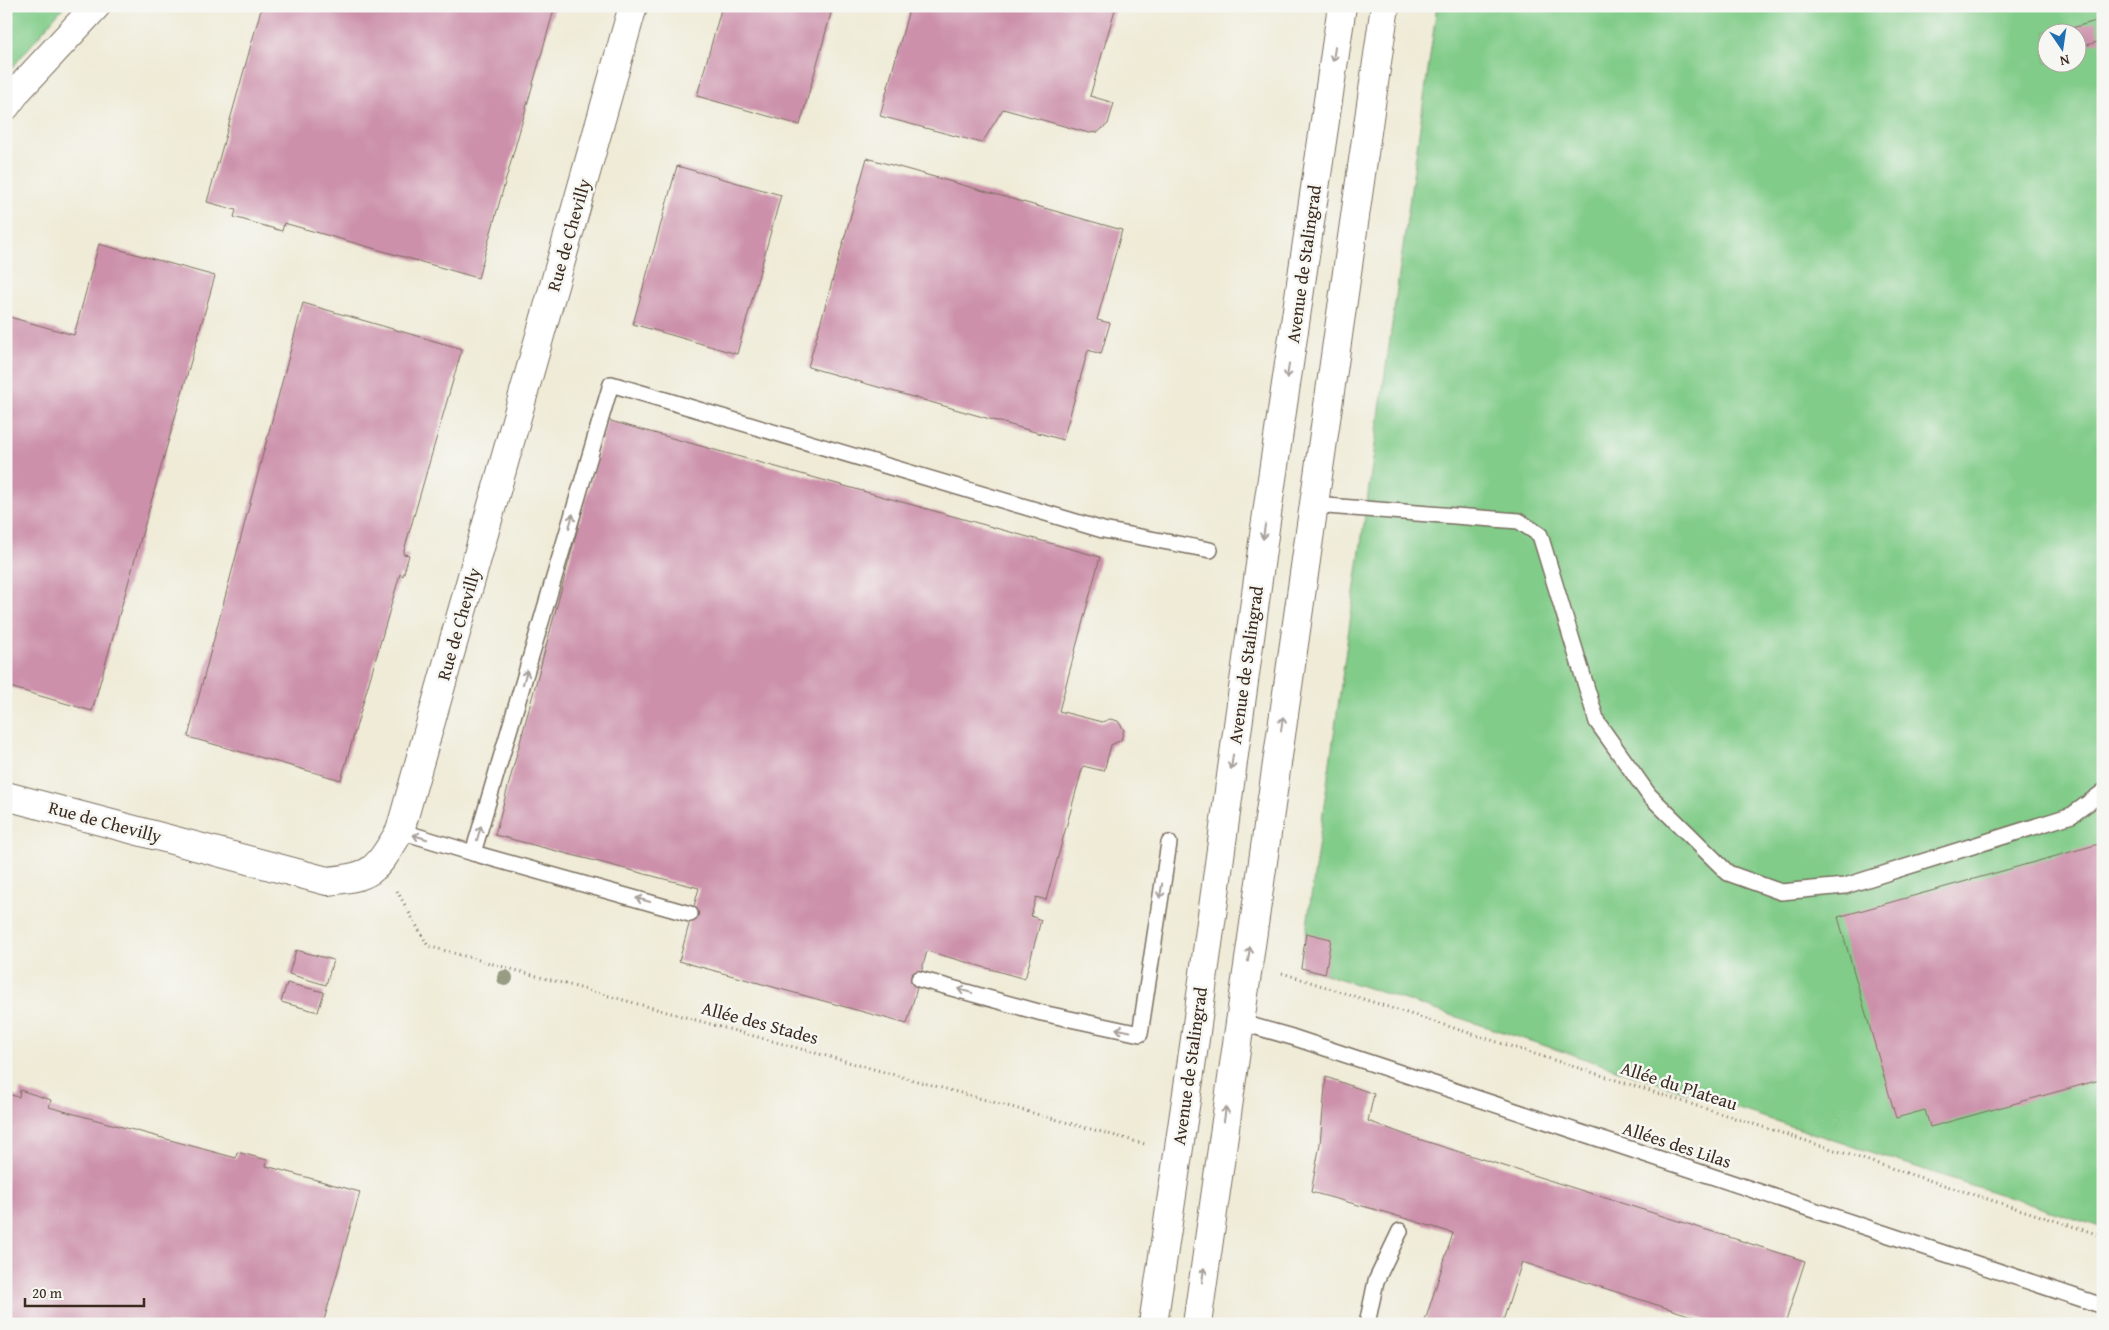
<svg xmlns="http://www.w3.org/2000/svg" width="2109" height="1330" font-family="'Gentium Book Plus',serif">
<style>
.green{fill:#81cc89;stroke:#5e7b54;fill-rule:evenodd}
.building{fill:#cc90aa}
.lines{fill:none;stroke-linecap:round;stroke-linejoin:round}
.lane-casing{stroke:#7a6e5f;stroke-width:18}
.street-casing{stroke:#7a6e5f;stroke-width:30}
.secondary-casing{stroke:#7a6e5f;stroke-width:30}
.path{stroke:#7a6e5f;stroke-width:3;stroke-dasharray:1 4;stroke-linecap:butt}
.lane{stroke:#fff;stroke-width:15}
.street{stroke:#fff;stroke-width:28}
.secondary{stroke:#fff;stroke-width:28}
.tree{fill:#989c83}
.oneway{stroke:#a79f9a}
.labels{text-anchor:middle;stroke-width:5;stroke-linejoin:round;paint-order:stroke}
.street-label{font-size:18px;fill:#3b2a1e;stroke:#f6f6f2}
</style>
<rect width="100%" height="100%" fill="#f6f6f2"/>
<filter id="ink" filterUnits="userSpaceOnUse"><feTurbulence type="fractalNoise" baseFrequency=".02" numOctaves="2"/><feDisplacementMap in="SourceGraphic" scale="10" xChannelSelector="R" yChannelSelector="G"/><feConvolveMatrix kernelMatrix="1 2 1 2 8 2 1 2 1" color-interpolation-filters="sRGB"/></filter>
<filter id="wash" filterUnits="userSpaceOnUse"><feTurbulence type="fractalNoise" baseFrequency=".0096" numOctaves="4" result="noise"/><feDisplacementMap in="SourceGraphic" scale="20" xChannelSelector="R" yChannelSelector="G"/><feGaussianBlur stdDeviation="1.12" result="paint"/><feColorMatrix in="noise" values="0 0 0 0 0 0 0 0 0 0 0 0 0 0 0 0 0 1.4 0 .05"/><feComposite in="paint" operator="in"/></filter>
<g filter="url(#wash)">
<rect width="100%" height="100%" fill="#efebd7"/>
<!-- green -->
<g class="green">
<path d="M6 6H64L6 75Z"/>
<path d="M1437 6H2103V1228L1325 974 1301 968ZM2046 32H2076V62H2046Z"/>
</g>
<g id="blocks">
<!-- building -->
<g class="building">
<path d="M262 6H555L478 278 284 223 282 231 234 217 236 210 207 202Z"/>
<path d="M722 6H833L800 125 697 96Z"/>
<path d="M910 6H1116L1090 96 1114 103 1108 124 1098 132 1089 133 1003 109 982 143 880 116Z"/>
<path d="M2096 21 2101 41 2076 48V32H2069L2068 29Z"/>
<path d="M867 158 1122 230 1097 320 1110 323 1101 354 1088 350 1063 440 808 367Z"/>
<path d="M677 166 781 195 737 354 633 324Z"/>
<path d="M99 244 215 276 92 711 6 686V316L74 335Z"/>
<path d="M303 303 462 349 403 554 409 555 403 576 400 574 341 780 188 737Z"/>
<path d="M607 420 1100 557 1059 711 1102 722 1110 719 1118 721 1124 730 1121 740 1111 745 1104 771 1083 766 1046 900 1036 897 1031 916 1041 920 1025 979 927 951 907 1024 679 961 699 888 495 835Z"/>
<path d="M2099 844 2103 859V1079L1930 1127 1925 1110 1896 1118 1838 917Z"/>
<path d="M1306 933 1331 939 1325 974 1301 968Z"/>
<path d="M296 950 333 960 326 985 289 974Z"/>
<path d="M287 983 324 992 318 1012 281 1002Z"/>
<path d="M1326 1077 1374 1094 1368 1121 1409 1136 1805 1261 1785 1324H1717L1522 1262 1502 1324H1424L1453 1233 1384 1212 1311 1192 1320 1144Z"/>
<path d="M20 1090 51 1100 49 1107 236 1158 237 1152 267 1160 266 1166 360 1192 323 1324H6V1094L19 1097Z"/>
</g>
</g>
</g>
<g filter="url(#ink)">
<use href="#blocks" fill-opacity="0" stroke="#7a6e5f" stroke-width="1"/>
<g class="lines">
<!-- lane casing -->
<g class="lane-casing">
<g id="lane">
<path d="M1314 505 1519 521 1540 535 1597 722 1649 795 1728 873 1781 892 1845 886 2072 815 2103 792"/>
<path d="M400 831 473 853"/>
<path d="M690 914 473 853 611 384 1103 530 1210 550"/>
<path d="M919 979 1042 1013 1140 1034 1169 843"/>
<path d="M1239 1022 1292 1037 2103 1306"/>
<path d="M1367 1324 1376 1281 1400 1231"/>
</g>
</g>
<!-- street casing -->
<g class="street-casing">
<g id="street">
<path d="M6 106 18 90 96 6"/>
<path d="M6 796 327 881C374 877 376 870 400 831L633 6"/>
</g>
</g>
<!-- secondary casing -->
<g class="secondary-casing">
<g id="secondary">
<path d="M1153 1324 1195 1039 1269 499 1342 6"/>
<path d="M1197 1324 1385 6"/>
</g>
</g>
<!-- path -->
<g class="path">
<path d="M397 891 428 946 1145 1144"/>
<path d="M1282 973 2103 1236"/>
</g>
<!-- lane -->
<use href="#lane" class="lane"/>
<!-- street -->
<use href="#street" class="street"/>
<!-- secondary -->
<use href="#secondary" class="secondary"/>
</g>
<!-- trees -->
<circle class="tree" cx="505" cy="978" r="8"/>
<!-- one-way arrows -->
<defs><path id="oneway-shaft" d="M-6 0H5M1.5-3L5.5 0L1.5 3" fill="none" stroke-width="1.6" stroke-linecap="round" stroke-linejoin="round" transform="scale(1.25)"/></defs>
<g class="oneway">
<use href="#oneway-shaft" transform="translate(1334 54) rotate(99)"/>
<use href="#oneway-shaft" transform="translate(1288 371) rotate(99)"/>
<use href="#oneway-shaft" transform="translate(571 521) rotate(-74)"/>
<use href="#oneway-shaft" transform="translate(1264 532) rotate(98)"/>
<use href="#oneway-shaft" transform="translate(525 677) rotate(-74)"/>
<use href="#oneway-shaft" transform="translate(1282 724) rotate(-82)"/>
<use href="#oneway-shaft" transform="translate(1232 762) rotate(98)"/>
<use href="#oneway-shaft" transform="translate(479 833) rotate(-74)"/>
<use href="#oneway-shaft" transform="translate(420 837) rotate(-163)"/>
<use href="#oneway-shaft" transform="translate(1161 891) rotate(99)"/>
<use href="#oneway-shaft" transform="translate(643 900) rotate(-164)"/>
<use href="#oneway-shaft" transform="translate(1249 954) rotate(-82)"/>
<use href="#oneway-shaft" transform="translate(965 991) rotate(-165)"/>
<use href="#oneway-shaft" transform="translate(1123 1030) rotate(-168)"/>
<use href="#oneway-shaft" transform="translate(1225 1114) rotate(-82)"/>
<use href="#oneway-shaft" transform="translate(1203 1275) rotate(-82)"/>
</g>
</g>
<g class="labels">
<!-- street labels -->
<g class="street-label">
<text transform="translate(569 235) rotate(-74)" y="6">Rue de Chevilly</text>
<text transform="translate(1304 264) rotate(-82)" y="6">Avenue de Stalingrad</text>
<text transform="translate(459 624) rotate(-74)" y="6">Rue de Chevilly</text>
<text transform="translate(1246 665) rotate(-82)" y="6">Avenue de Stalingrad</text>
<text transform="translate(105 822) rotate(15)" y="6">Rue de Chevilly</text>
<text transform="translate(760 1023) rotate(15)" y="6">Allée des Stades</text>
<text transform="translate(1190 1066) rotate(-82)" y="6">Avenue de Stalingrad</text>
<text transform="translate(1679 1086) rotate(18)" y="6">Allée du Plateau</text>
<text transform="translate(1677 1145) rotate(18)" y="6">Allées des Lilas</text>
</g>
</g>
<!-- margin -->
<rect width="2109" height="1330" fill="none" stroke="#f6f6f2" stroke-width="25"/>
<!-- north arrow -->
<g transform="translate(2062 48) rotate(167)"><circle r="24" fill="#f6f6f2" stroke="#aba49d"/>
<path d="M0-4L9 19L0 12L-9 19Z" fill="#1f6fb2"/>
<text y="-8" font-size="14" font-weight="bold" text-anchor="middle" fill="#3b2a1e">N</text>
</g>
<!-- scale -->
<path d="M25 1298v8h119v-8" fill="none" stroke="#3b2a1e" stroke-width="2.5"/>
<text x="32" y="1298" font-size="15" fill="#3b2a1e" stroke="#f6f6f2" stroke-width="4" paint-order="stroke">20 m</text>
</svg>
